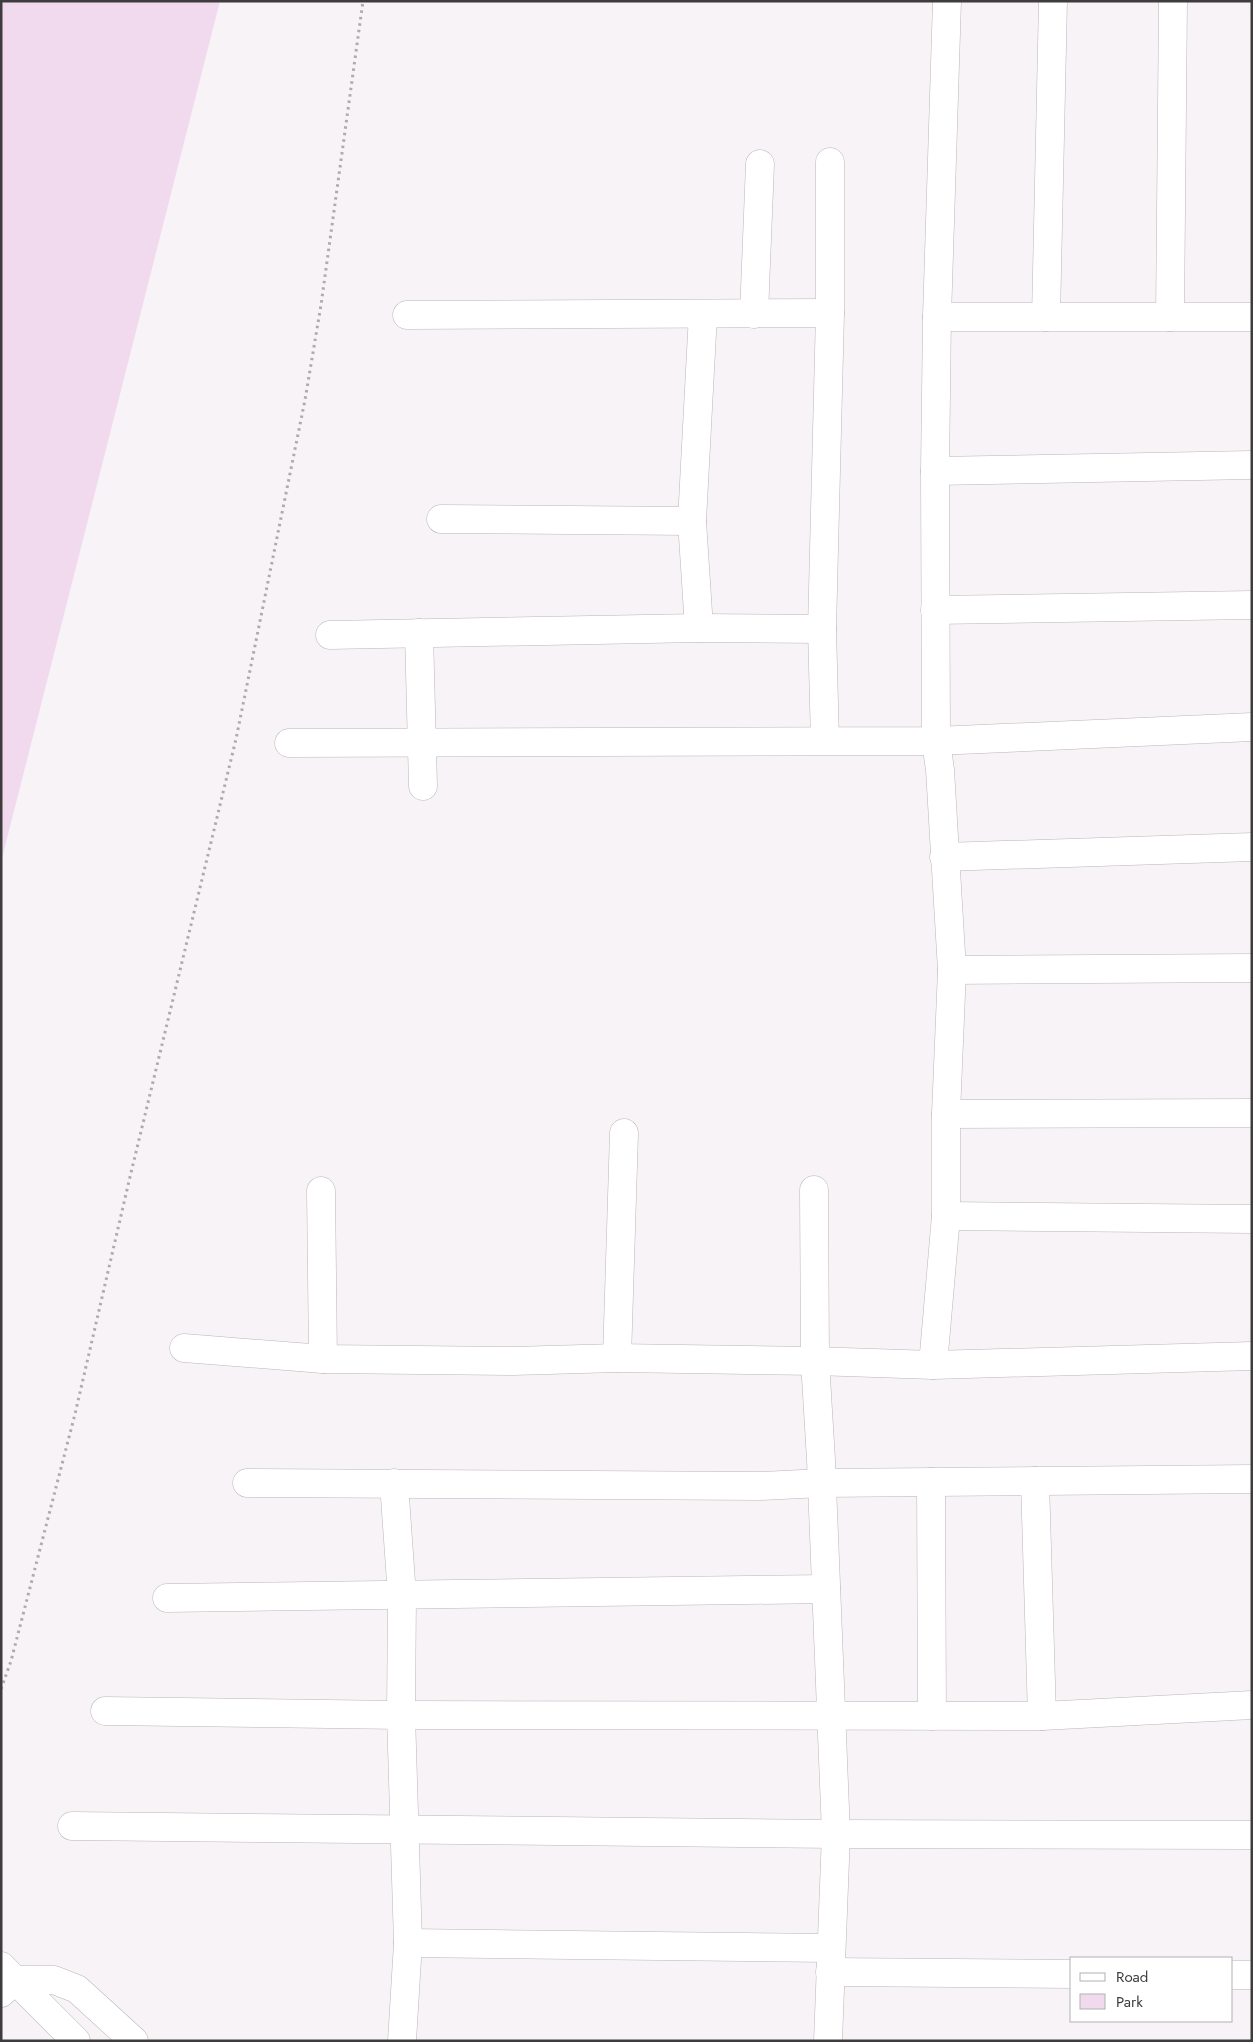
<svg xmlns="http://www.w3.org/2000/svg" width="1253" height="2042" font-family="Jost,sans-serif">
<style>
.green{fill:#f2daee}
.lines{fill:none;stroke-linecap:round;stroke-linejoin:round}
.minor-casing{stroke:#bab6b9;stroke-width:29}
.path{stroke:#aeabad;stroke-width:3;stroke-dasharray:2.5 4;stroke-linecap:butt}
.minor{stroke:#fff;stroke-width:28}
</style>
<rect width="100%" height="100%" fill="#f7f3f6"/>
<!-- green -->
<path class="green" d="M1 1H220L1 862Z"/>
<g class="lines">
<!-- minor casing -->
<g class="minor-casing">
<g id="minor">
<path d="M754 314 760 164"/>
<path d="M407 315 830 313"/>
<path d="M937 317H1252"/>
<path d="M1046 317 1053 1"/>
<path d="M1170 317 1173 1"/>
<path d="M935 471 1252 465"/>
<path d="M441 519 692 521"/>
<path d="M935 610 1252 605"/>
<path d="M699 628 692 521 703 314"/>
<path d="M419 633 423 786"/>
<path d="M330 635 699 628 822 629"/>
<path d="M825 741 822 629 830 313V162"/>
<path d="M289 743 936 741 1252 727"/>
<path d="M944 857 1252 847"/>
<path d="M952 970 1252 968"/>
<path d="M946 1114 1252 1113"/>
<path d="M814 1190 815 1361 821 1460 836 1834 828 2041"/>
<path d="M321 1191 323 1359"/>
<path d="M946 1216 1252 1219"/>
<path d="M184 1348 323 1359 513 1361 617 1358 815 1361 933 1365 1252 1356"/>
<path d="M617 1358 624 1133"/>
<path d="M933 1365 946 1216V1114L952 970 940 770 936 741 935 471 937 317 947 1"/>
<path d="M1035 1481 1042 1716"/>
<path d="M931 1482 932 1716"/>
<path d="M247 1483 760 1486 822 1483 1252 1479"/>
<path d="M394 1483 402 1596 401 1715 408 1943 402 2041"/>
<path d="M167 1598 826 1589"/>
<path d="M105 1711 401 1715 1042 1716 1252 1705"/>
<path d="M72 1826 836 1834 1252 1835"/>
<path d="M408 1943 831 1948"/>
<path d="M1 1966 76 2041"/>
<path d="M830 1972 1072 1974"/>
<path d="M1232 1975H1252"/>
<path d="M1 1993 15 1980H54L77 1989 134 2041"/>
</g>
</g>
<!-- path -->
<path class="path" d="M1 1689 11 1661 75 1414 129 1181 236 739 305 400 321 305 363 1"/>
<!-- minor -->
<use href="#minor" class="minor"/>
</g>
<!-- border -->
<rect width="1253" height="2042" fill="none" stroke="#3e3c3d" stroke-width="5"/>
<!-- legend -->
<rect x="1070" y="1957" width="162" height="65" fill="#ffffff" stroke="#b2b1b1"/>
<rect x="1080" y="1973" width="25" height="8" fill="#ffffff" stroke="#b2b1b1"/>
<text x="1116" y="1982" font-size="15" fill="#3e3c3d">Road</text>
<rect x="1080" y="1994" width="25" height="15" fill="#f2daee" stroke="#b2b1b1"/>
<text x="1116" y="2007" font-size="15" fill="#3e3c3d">Park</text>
</svg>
